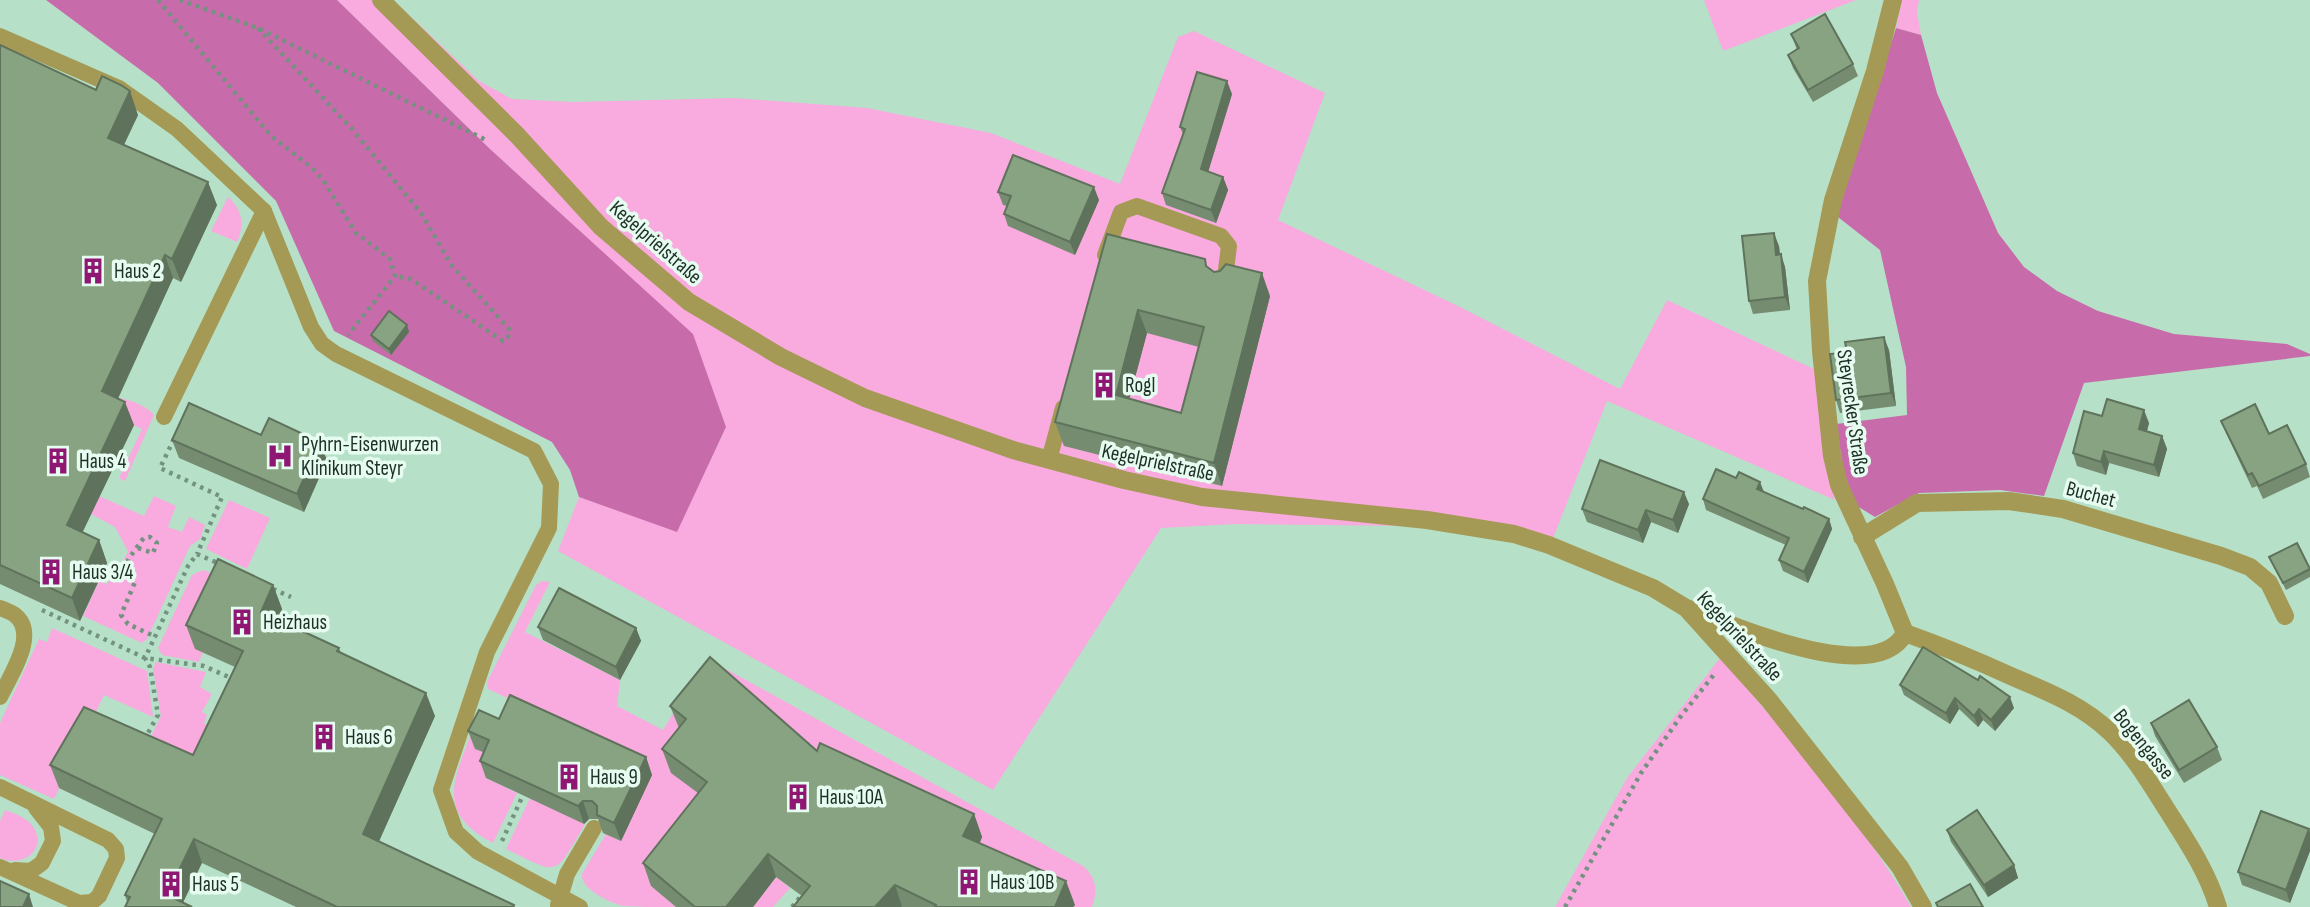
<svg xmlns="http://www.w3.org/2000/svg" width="2310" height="907" font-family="'Sofia Sans Condensed',sans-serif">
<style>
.green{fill:#f9aade}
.forest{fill:#c86bab}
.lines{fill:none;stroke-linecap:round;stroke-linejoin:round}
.path{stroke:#739280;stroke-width:4.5;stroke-dasharray:3.5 5;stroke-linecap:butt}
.lane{stroke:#a59a55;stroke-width:16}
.street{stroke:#a59a55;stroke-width:18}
.wall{fill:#758c70;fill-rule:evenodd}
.shaded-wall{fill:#5f725b}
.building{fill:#88a382;stroke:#5f725b;stroke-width:2;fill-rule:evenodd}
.labels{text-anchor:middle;stroke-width:7;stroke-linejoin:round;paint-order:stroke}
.street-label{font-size:21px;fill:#1e2f26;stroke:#e7fcf0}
.poi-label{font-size:21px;fill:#1e2f26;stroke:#e7fcf0;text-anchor:start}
</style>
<rect width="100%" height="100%" fill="#b6e1c8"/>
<!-- green -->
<g class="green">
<path d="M337 0H393L479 81 512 99 573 102 734 98 867 108 991 133 1120 184 1178 37 1194 31 1325 93 1278 220 1458 306 1620 389 1667 300 1816 370 1827 469 1835 500 1607 401 1548 551 1515 542 1413 526 1236 524 1161 528 993 790 558 551 579 497 677 531 726 427 693 335 490 149Z"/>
<path d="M1704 0H1856L1723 51Z"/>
<path d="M1902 0H1919L1917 12 1921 35 1896 28Z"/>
<path d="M228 197C242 209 245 225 237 242L211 231Z"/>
<path d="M116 398C127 398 147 406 154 415L125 481 119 478 142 429 107 413Z"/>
<path d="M99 496 144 516 154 496 176 506 168 527 182 532 189 517 205 525 200 539 190 546 147 639 142 643 83 616 99 581 107 584 118 564 123 562 128 551 115 527 91 514Z"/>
<path d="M229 500 270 518 247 569 206 549Z"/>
<path d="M203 570 221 576 195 648 203 652 199 662 162 655 158 648 192 575Z"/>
<path d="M542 581 550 582 525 632 620 680 617 706 663 730 700 669 718 681 726 669 1083 866C1097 878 1098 891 1092 907H1073L1074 905 972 859 982 838 730 816 651 886 676 907C660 907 639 907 624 906 611 903 580 889 582 874L606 834 621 841 521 704 488 689 487 682 536 585Z"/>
<path d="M52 628 147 671 153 717 104 695 54 799 0 775V723L39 639 47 642Z"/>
<path d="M1720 658C1789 736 1859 817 1911 907H1555L1627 778Z"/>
<path d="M156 662 206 672 200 687 212 694 202 712 207 715 204 723 211 727 201 779 143 753 161 716 153 669Z"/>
<path d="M475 723 496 758 486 778 517 793 493 843C431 811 457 775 475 723Z"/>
<path d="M530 798 585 824C554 877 561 876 506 849Z"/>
<path d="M5 810C16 814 28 818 34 828 47 850 23 868 0 858V821Z"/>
<path d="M776 877 790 888 773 907H753Z"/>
</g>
<!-- forest -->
<g class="forest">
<path d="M46 0H337L490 149 693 334 726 427 677 532 579 497 570 470 552 442 334 331 276 201 158 83Z"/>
<path d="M1896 28 1921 35 1937 93 1998 233 2024 267 2057 291 2098 311 2174 334 2287 344 2310 354V356L2084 383 2044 496 2000 490 1919 493 1875 517 1857 506 1846 486 1836 424 1907 415 1906 367 1880 250 1838 217 1840 202Z"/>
</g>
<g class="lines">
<!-- path -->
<g class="path">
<path d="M158 0 271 136 311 167 323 180 356 233 390 259 395 276 348 335"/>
<path d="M180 0 258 28 488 141"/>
<path d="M258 28 352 129 421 213 452 266 510 330 508 337 503 341 411 279 395 276"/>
<path d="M174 439 160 468 222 497 197 554"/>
<path d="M138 548 153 553 157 543 150 537 144 538C141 541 130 557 128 560L135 582 121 615 128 624 156 637"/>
<path d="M273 589 291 597"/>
<path d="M42 610 145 658 204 666 233 679"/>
<path d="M144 740 158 715 150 667 145 658 188 566 197 554 220 564"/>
<path d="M502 841 523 795"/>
<path d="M792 907 801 896"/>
<path d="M1565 907 1641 773 1681 716 1716 672"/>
</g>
<!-- lane -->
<g class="lane">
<path d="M0 36 119 88 177 129 264 211 311 327 322 344 336 354 534 451 551 484 549 528 487 652 441 790 456 832 478 852 580 907"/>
<path d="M1105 255 1121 212 1137 206 1221 236 1229 246 1224 285"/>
<path d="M164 417 264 211"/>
<path d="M1049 460 1063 408"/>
<path d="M0 608C5 610 11 612 15 615 39 634 10 676 0 697"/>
<path d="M0 787 108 840 116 849 117 858 99 896 92 902 79 903 0 867"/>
<path d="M15 870 31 871 42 863 53 841 51 827 36 808"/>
<path d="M558 905 567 874 594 828"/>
</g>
<!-- street -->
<g class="street">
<path d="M381 0 517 135 601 227 689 302 781 357 865 398 1013 450 1124 480 1202 497 1427 520 1514 534 1549 545 1653 588 1686 608 1769 700 1900 867 1923 907"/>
<path d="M1862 537 1917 503 2009 501 2063 509 2221 556 2250 567 2269 583 2285 616"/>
<path d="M1689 609C1734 625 1875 689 1905 633L1885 584 1839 485 1832 456 1821 351 1817 281 1833 200 1875 71 1893 0"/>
<path d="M1905 633C1942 646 1978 661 2013 677 2048 692 2082 705 2110 732 2134 755 2151 785 2169 813 2188 843 2208 873 2218 907"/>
</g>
</g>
<!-- wall -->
<g class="wall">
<path d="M1791 34 1853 64 1858 76 1813 102 1793 68 1788 55 1797 50Z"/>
<path d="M0 45 138 115 124 145 217 205 181 282 173 278 118 399 134 425 82 532 99 540 107 563 80 621 0 584Z"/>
<path d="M1232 94 1208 172 1223 177 1228 190 1216 223 1166 205 1162 193 1183 134 1180 127Z"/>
<path d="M998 192 1099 200 1075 255 1008 226 1004 214 1007 206 1003 205Z"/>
<path d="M1107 234 1209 268 1214 272 1270 296 1222 486 1064 446 1055 422ZM1147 333 1199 347 1181 413 1129 399Z"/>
<path d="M1779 246 1780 254 1785 267 1790 310 1753 314 1749 301Z"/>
<path d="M407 325 409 332 391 355 373 341 371 335Z"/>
<path d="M1889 350 1896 406 1840 413 1836 400Z"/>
<path d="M2102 416 2149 423 2147 431 2162 436 2167 449 2159 477 2109 463 2106 475 2077 466 2073 453Z"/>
<path d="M2221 421 2269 434 2306 464 2310 477 2263 499 2257 486 2252 488 2226 433Z"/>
<path d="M261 435 327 460 304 512 179 458 172 440Z"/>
<path d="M1764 492 1803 509 1829 519 1832 529 1808 583 1783 571 1779 560 1786 545 1706 510 1703 499Z"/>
<path d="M1689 504 1678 533 1651 522 1643 543 1587 522 1582 509Z"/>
<path d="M2269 557 2310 568V577L2286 590Z"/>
<path d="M273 585 282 609 277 619 339 648 341 653 435 716 379 841 514 905 515 907H296L202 863 127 902 125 895 155 834 59 788 50 765 193 755 235 667 195 649 186 625Z"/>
<path d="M538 627 636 628 641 641 620 680 543 640Z"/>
<path d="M1900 685 2014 708 1995 731 1983 720 1978 727 1959 709 1950 724 1904 695Z"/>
<path d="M670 706 817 751 974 814 982 837 980 843 1075 905 1073 907H793L802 896 776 877 753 907H676L651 886 643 863 698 793 671 773 662 749 679 728Z"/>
<path d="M499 719 646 757 652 775 621 841 603 833 598 819H589L584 824 486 778 480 761 483 752 475 749 468 731Z"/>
<path d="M2151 723 2217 747 2222 760 2184 783 2155 736Z"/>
<path d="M1947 830 2014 865 2018 878 1988 897 1951 842Z"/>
<path d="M2310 832V851L2290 903 2242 885 2238 872Z"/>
</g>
<!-- shaded-wall -->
<g class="shaded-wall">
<path d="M1227 81 1232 94 1205 182 1201 169Z"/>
<path d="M130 91 138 115 116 161 108 138Z"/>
<path d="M1223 177 1228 190 1216 223 1211 210Z"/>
<path d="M208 182 217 205 181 282 172 259Z"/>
<path d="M1094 187 1099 200 1075 255 1070 242Z"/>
<path d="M1774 233 1779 246 1781 267 1776 255Z"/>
<path d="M1781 254 1785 267 1790 310 1785 297Z"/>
<path d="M165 255 173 278 110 415 102 391Z"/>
<path d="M1262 273 1270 296 1222 486 1214 463Z"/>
<path d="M1138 310 1147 333 1124 419 1116 395Z"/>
<path d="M407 325 409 332 391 355 389 349Z"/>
<path d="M1884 337 1889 350 1896 406 1891 393Z"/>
<path d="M125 402 134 425 75 548 67 525Z"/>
<path d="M2144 410 2149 423 2144 442 2139 429Z"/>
<path d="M2162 436 2167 449 2159 477 2154 465Z"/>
<path d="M320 442 327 460 304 512 297 494Z"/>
<path d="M2104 451 2109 463 2106 475 2101 462Z"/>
<path d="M1760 482 1764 492 1757 489Z"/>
<path d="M1684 492 1689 504 1678 533 1673 520Z"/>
<path d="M1646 510 1651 522 1643 543 1638 530Z"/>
<path d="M1829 519 1832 529 1808 583 1804 572Z"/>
<path d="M99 540 107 563 80 621 72 598Z"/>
<path d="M273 585 282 609 270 635 261 612Z"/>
<path d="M636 628 641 641 620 680 616 667Z"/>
<path d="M426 693 435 716 372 857 363 834Z"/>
<path d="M2010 697 2014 708 1995 731 1991 720Z"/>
<path d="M1955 698 1959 709 1950 724 1946 713Z"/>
<path d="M1979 709 1983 720 1978 727 1974 716Z"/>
<path d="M646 757 652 775 621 841 614 823Z"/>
<path d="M583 801 589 819 584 824 578 806Z"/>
<path d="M974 814 982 837 972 859 963 836Z"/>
<path d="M2309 829 2310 832V851L2290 903 2286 890Z"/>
<path d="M194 839 202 863 181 907 167 895Z"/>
<path d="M768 854 776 877 753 907H726Z"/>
<path d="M2014 865 2018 878 1988 897 1984 885Z"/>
<path d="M1066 881 1075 905 1073 907H1055Z"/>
<path d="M895 885 902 907H875Z"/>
<path d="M29 894 33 907H23Z"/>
</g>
<!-- building -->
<g class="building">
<path d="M1825 14 1853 64 1808 90 1788 55 1799 48 1791 34Z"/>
<path d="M0 45 96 90 102 76 121 85 130 91 108 138 208 182 172 259 165 255 102 391 125 402 67 525 99 540 72 598 0 565Z"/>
<path d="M1197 72 1227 81 1201 169 1223 177 1211 210 1162 193 1185 129 1180 127Z"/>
<path d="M1013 155 1094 187 1070 242 1004 214 1011 196 998 192Z"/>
<path d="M1774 233 1776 255 1781 254 1785 297 1749 301 1742 236Z"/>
<path d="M1107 234 1205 259 1206 266 1214 272 1220 271 1226 264 1262 273 1214 463 1055 422ZM1138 310 1204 327 1181 413 1116 395Z"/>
<path d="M389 311 407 325 389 349 371 335Z"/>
<path d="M1884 337 1891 393 1836 400 1830 354 1847 352 1845 342Z"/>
<path d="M2107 399 2144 410 2139 429 2162 436 2154 465 2104 451 2101 462 2073 453 2084 411 2102 416Z"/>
<path d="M189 403 261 435 269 418 320 442 297 494 172 440Z"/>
<path d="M2255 404 2269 434 2287 425 2306 464 2259 486 2252 473 2248 475 2221 421Z"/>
<path d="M1600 460 1684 492 1673 520 1646 510 1638 530 1582 509Z"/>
<path d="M1716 469 1736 478 1739 472 1760 482 1757 489 1803 509 1804 507 1829 519 1804 572 1779 560 1789 538 1703 499Z"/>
<path d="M2297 543 2310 569 2283 583 2269 557Z"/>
<path d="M218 559 273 585 261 612 339 648 337 651 426 693 363 834 514 905 513 907H337L194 839 167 895 192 907H125L130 897 125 895 162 819 50 765 84 707 193 755 243 651 186 625Z"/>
<path d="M559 588 636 628 616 667 538 627Z"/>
<path d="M1923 647 1978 680 1980 676 2010 697 1991 720 1979 709 1974 716 1955 698 1946 713 1900 685Z"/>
<path d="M710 657 817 751 820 743 974 814 963 836 1066 881 1055 907H935L936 905 895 885 875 907H793L810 886 768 854 726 907H695L643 863 707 782 662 749 686 719 670 706Z"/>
<path d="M510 695 646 757 614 823 597 815V806L592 801H583L578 806 480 761 489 740 468 731 479 710 499 719Z"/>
<path d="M2189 700 2217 747 2179 770 2151 723Z"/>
<path d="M1977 810 2014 865 1984 885 1947 830Z"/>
<path d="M2261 811 2309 829 2286 890 2238 872Z"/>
<path d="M0 881 29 894 23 907H0Z"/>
<path d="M1970 884 1983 907H1938L1936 903Z"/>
</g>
<!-- icons -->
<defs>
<g id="building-bare" transform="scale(2.1)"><path d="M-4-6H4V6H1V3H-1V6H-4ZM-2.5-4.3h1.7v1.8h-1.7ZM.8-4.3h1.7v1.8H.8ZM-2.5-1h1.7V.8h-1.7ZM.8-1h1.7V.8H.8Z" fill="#901674" stroke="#e7fcf0" stroke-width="2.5" paint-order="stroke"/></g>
<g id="hospital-bare" transform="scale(2.1)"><path d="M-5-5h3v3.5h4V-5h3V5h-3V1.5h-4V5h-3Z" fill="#901674" stroke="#e7fcf0" stroke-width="2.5" paint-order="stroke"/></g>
</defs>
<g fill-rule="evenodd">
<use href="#building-bare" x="93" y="271"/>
<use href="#building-bare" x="1104" y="385"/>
<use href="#hospital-bare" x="280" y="456"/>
<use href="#building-bare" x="58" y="461"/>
<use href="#building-bare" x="51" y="572"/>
<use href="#building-bare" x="242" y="622"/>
<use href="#building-bare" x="324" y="737"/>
<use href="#building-bare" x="569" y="777"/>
<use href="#building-bare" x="798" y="797"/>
<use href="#building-bare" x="969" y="882"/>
<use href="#building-bare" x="171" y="884"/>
</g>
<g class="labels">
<!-- street labels -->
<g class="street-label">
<text transform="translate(656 242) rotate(41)" y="7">Kegelprielstraße</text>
<text transform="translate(1853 412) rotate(82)" y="7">Steyrecker Straße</text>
<text transform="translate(1158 462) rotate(12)" y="7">Kegelprielstraße</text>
<text transform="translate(2091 494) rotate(15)" y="7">Buchet</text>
<text transform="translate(1740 636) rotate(47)" y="7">Kegelprielstraße</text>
<text transform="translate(2144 744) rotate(51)" y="7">Bogengasse</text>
</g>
<!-- poi labels -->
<g class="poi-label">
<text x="114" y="278">Haus 2</text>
<text x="1125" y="392">Rogl</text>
<text x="301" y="451">Pyhrn-Eisenwurzen<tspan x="301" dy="24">Klinikum Steyr</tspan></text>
<text x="79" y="468">Haus 4</text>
<text x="72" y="579">Haus 3/4</text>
<text x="263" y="629">Heizhaus</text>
<text x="345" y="744">Haus 6</text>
<text x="590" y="784">Haus 9</text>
<text x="819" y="804">Haus 10A</text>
<text x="990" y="889">Haus 10B</text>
<text x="192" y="891">Haus 5</text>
</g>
</g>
</svg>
